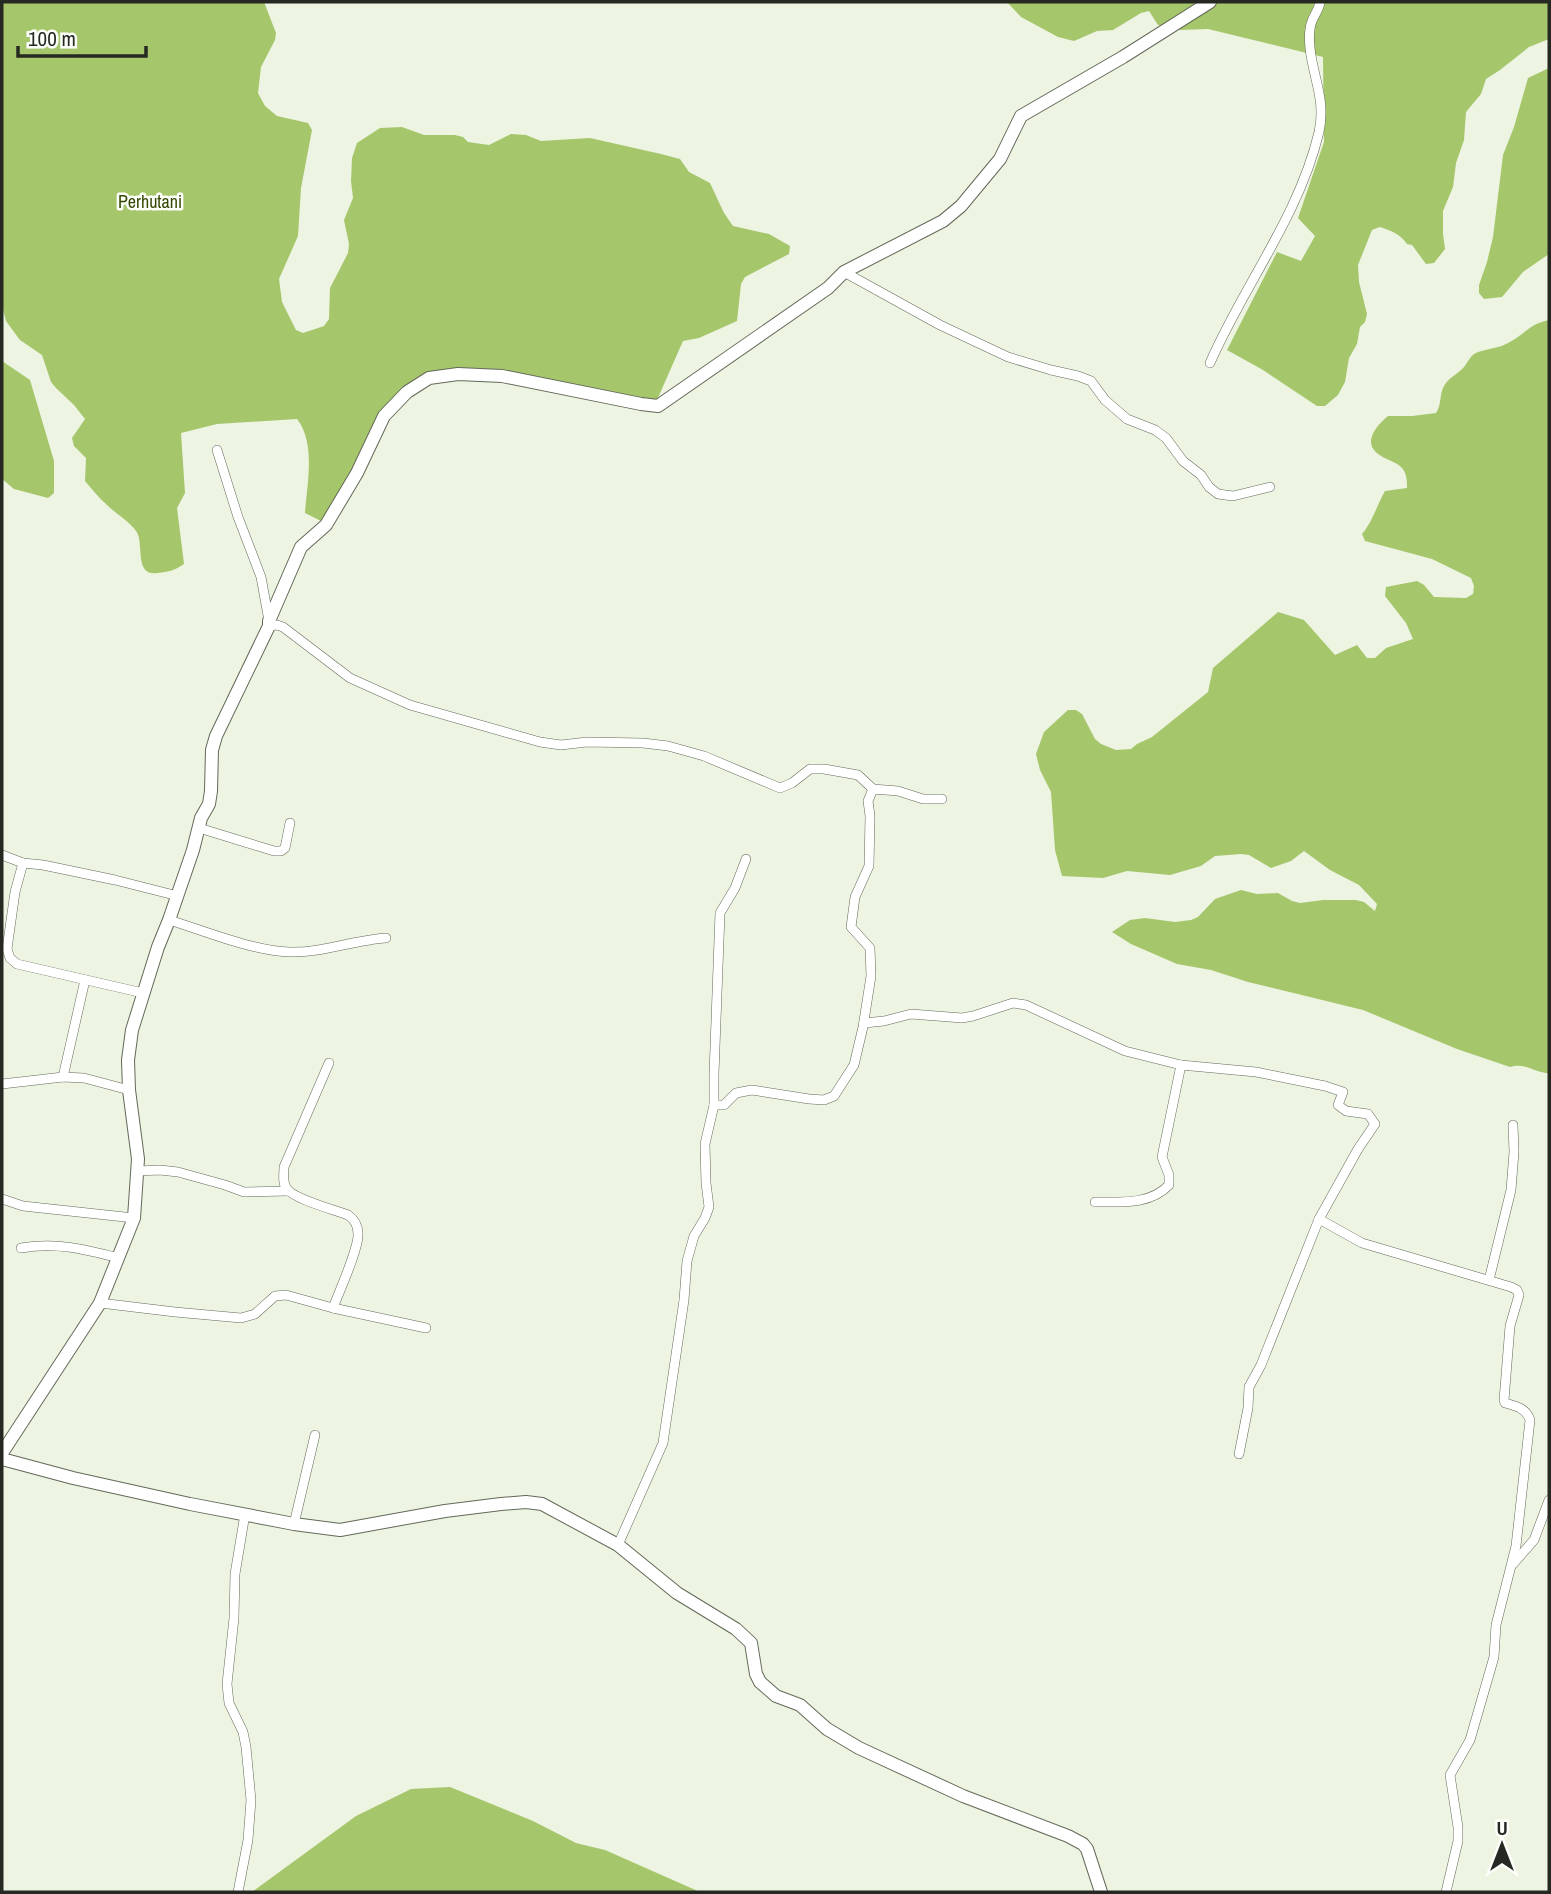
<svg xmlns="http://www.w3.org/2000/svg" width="1551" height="1894" font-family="'Archivo Narrow',sans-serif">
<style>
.forest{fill:#a6c66c}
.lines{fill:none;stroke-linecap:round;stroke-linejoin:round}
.street-casing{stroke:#636959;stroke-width:10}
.secondary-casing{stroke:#636959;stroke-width:14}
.street{stroke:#fff;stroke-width:9}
.secondary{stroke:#fff;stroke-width:12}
.labels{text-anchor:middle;stroke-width:5;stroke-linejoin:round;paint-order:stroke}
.park-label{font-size:18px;fill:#354803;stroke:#fdfffb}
</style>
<rect width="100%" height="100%" fill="#edf4e2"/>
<!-- forest -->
<g class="forest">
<path d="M2 2H264L276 33 275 40 261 67 258 93 265 106 277 116 308 123 312 130 301 188 298 236 279 279 282 302 296 330 303 333 324 326 329 319 330 288 348 253 349 244 344 220 353 198 351 181 352 158 357 143 380 128 402 127 424 135H455L463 137 468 142 489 145 511 134 526 135 541 141 590 138 661 154 680 159 689 172 710 183 724 213 733 226 769 234 790 246 789 254 745 277 741 284 737 321 699 338 683 341 657 400 641 401 458 371 405 389 323 522 305 513C307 484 316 443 297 419L217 424 181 433 185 493 177 508 184 564C176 570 168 572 158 573 133 577 145 543 136 531 129 521 116 514 107 505 99 498 92 489 85 481L86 458 74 446 72 438 85 419 74 405 56 388 51 382 42 355 20 340 11 328 6 321 2 305Z"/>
<path d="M1007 2H1549V39L1529 47 1500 70 1486 79 1481 94 1466 112 1464 140 1456 163 1453 187 1443 211V234L1445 249 1434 263 1426 264 1412 245 1407 244C1400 234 1392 231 1380 227L1372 230 1358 265 1359 282 1367 314 1365 322 1360 327 1357 344 1349 358 1345 382 1338 395 1325 406H1317L1263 370 1227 350 1277 252 1301 261 1315 236 1298 218 1324 142 1323 57 1208 29 1179 30 1158 25 1149 11 1141 13 1113 30 1097 31 1074 41 1058 37 1021 17Z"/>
<path d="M1549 68V254L1523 272 1502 297 1484 299 1479 293V285L1487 262 1493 237 1503 155 1514 127 1528 78Z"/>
<path d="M1549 320V1073C1535 1073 1525 1062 1510 1067L1457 1049 1363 1010 1248 982 1211 970 1177 964 1131 944 1112 932 1130 920 1145 918 1175 922 1191 920 1198 917 1215 899 1241 890 1257 894 1278 893 1292 901 1300 903 1323 900H1356L1364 902 1375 911 1377 904 1359 885 1330 870 1304 851 1291 861 1271 868 1249 855 1241 854 1215 856 1201 866 1170 875 1127 871 1103 878 1062 876 1055 850 1051 792 1040 770 1036 754 1044 732 1068 710H1076L1082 714 1095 739 1101 744 1116 750 1131 749 1137 744 1152 737 1208 692 1213 668 1278 612 1304 620 1335 655 1357 645 1367 658H1375L1386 648 1413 639 1406 623 1385 596 1386 587 1417 581 1424 585 1434 597 1466 598 1473 594 1474 586 1471 578 1432 559 1365 541 1362 534C1373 521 1376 507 1385 491L1407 488C1407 481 1407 473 1401 467 1396 462 1388 460 1381 456 1361 444 1375 427 1388 416H1412L1436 413C1442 404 1439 395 1444 386 1448 378 1458 374 1464 367 1467 363 1470 357 1474 354 1483 349 1496 349 1506 344 1524 336 1528 324 1549 320Z"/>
<path d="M2 361 30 380 54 461V493L48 498 14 489 2 479Z"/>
<path d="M450 1787 533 1821 576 1843 605 1850 700 1892H252L356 1816 411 1789Z"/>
</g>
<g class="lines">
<!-- street casing -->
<g class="street-casing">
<g id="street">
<path d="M844 272 940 325 1008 357 1051 370 1078 376 1091 381 1105 400 1127 419 1155 430 1166 438 1183 461 1201 475 1209 487 1218 494 1233 496 1270 487"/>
<path d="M1210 363C1244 285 1299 216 1319 132 1326 99 1313 78 1310 48 1309 39 1309 29 1312 21 1315 14 1319 9 1320 2"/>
<path d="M217 450 238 517 261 577 269 621"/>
<path d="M269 626 277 625 283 627 350 678 410 705 540 742 561 745 587 742 643 743 668 746 704 756 780 788 792 783 810 769H824L858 775 873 789"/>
<path d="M199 828 274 851H281L285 848 290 823"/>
<path d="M2 855 23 863 15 892 7 949 10 958 17 964 143 993"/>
<path d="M23 863 43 865 115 880 178 896"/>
<path d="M169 920C205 931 253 951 290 952 322 953 354 940 386 938"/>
<path d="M864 1023 884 1021 911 1014 962 1018 973 1016 1013 1003 1026 1005 1125 1051 1181 1065 1256 1072 1325 1086 1343 1092 1338 1105 1346 1111 1368 1114 1375 1124 1358 1149 1319 1219 1261 1365 1249 1387 1248 1408 1239 1454"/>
<path d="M329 1063 284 1167C284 1174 282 1183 287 1189 294 1199 335 1210 348 1215 355 1220 358 1225 358 1234 359 1248 339 1292 333 1308"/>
<path d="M63 1077 85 980"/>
<path d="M2 1084 63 1077 84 1078 129 1090"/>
<path d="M714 1105H724L736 1093 752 1090 809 1099 824 1100 834 1096 854 1065 863 1027 871 976 870 948 851 927 855 897 869 866 870 816 868 801 873 789 898 791 923 799H942"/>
<path d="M138 1171 160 1170 178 1172 225 1185 244 1192 288 1191"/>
<path d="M2 1199 23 1206 134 1218"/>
<path d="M1095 1202C1121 1202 1150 1205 1169 1185V1175L1162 1157 1181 1065"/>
<path d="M1319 1219 1362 1243 1511 1287 1517 1290 1519 1295 1510 1326 1504 1400 1505 1403C1516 1406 1526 1408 1530 1420L1516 1546 1496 1625 1494 1657 1470 1740 1450 1775 1458 1827V1841L1446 1892"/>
<path d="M21 1248C57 1242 84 1249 119 1258"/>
<path d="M1489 1280 1511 1190 1514 1152 1513 1125"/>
<path d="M100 1303 175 1312 241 1318 255 1314 275 1296 286 1295 333 1308 426 1328"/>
<path d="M294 1524 315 1435"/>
<path d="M618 1545 663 1443 684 1300 687 1261 694 1236 705 1218 709 1207 706 1183 705 1144 714 1105V1074L720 913 735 888 746 859"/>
<path d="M1513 1564 1534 1540 1549 1500"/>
<path d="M238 1892 248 1840 251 1800 246 1747 243 1732 229 1703 227 1684 234 1618 235 1574 245 1514"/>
</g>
</g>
<!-- secondary casing -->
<g class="secondary-casing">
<g id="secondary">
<path d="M2 1453 100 1303 134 1218 138 1159 129 1090 128 1060 132 1030 158 947 169 920 193 850 201 818 209 804 211 791 212 750 216 736 269 626V621L301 547 326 525 357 473 384 416 407 392 429 378 458 374 502 376 641 404 658 406 828 288 844 272 943 221 961 206 1000 159 1021 116 1123 57 1210 2"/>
<path d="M2 1459 73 1478 190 1504 294 1524 340 1530 445 1511 501 1504 526 1502 542 1504 618 1545 677 1593 736 1629 751 1643 756 1674 760 1682 776 1696 800 1705 827 1729 859 1748 963 1796 1068 1836 1083 1844 1087 1849 1101 1892"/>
</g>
</g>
<!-- street -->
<use href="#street" class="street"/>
<!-- secondary -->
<use href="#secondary" class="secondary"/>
</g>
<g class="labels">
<!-- park labels -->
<g class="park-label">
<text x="150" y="208">Perhutani</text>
</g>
</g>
<!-- border -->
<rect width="1551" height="1894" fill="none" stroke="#262922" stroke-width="7"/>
<!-- north arrow -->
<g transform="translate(1502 1845)" stroke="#fdfffb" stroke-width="5" paint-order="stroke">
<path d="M0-5L12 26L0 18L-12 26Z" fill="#262922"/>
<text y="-10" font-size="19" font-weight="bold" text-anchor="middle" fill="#262922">U</text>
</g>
<!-- scale -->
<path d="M18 46v10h128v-10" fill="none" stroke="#262922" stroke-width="3.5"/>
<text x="28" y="46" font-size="21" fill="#262922" stroke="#fdfffb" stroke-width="5" paint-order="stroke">100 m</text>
</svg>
